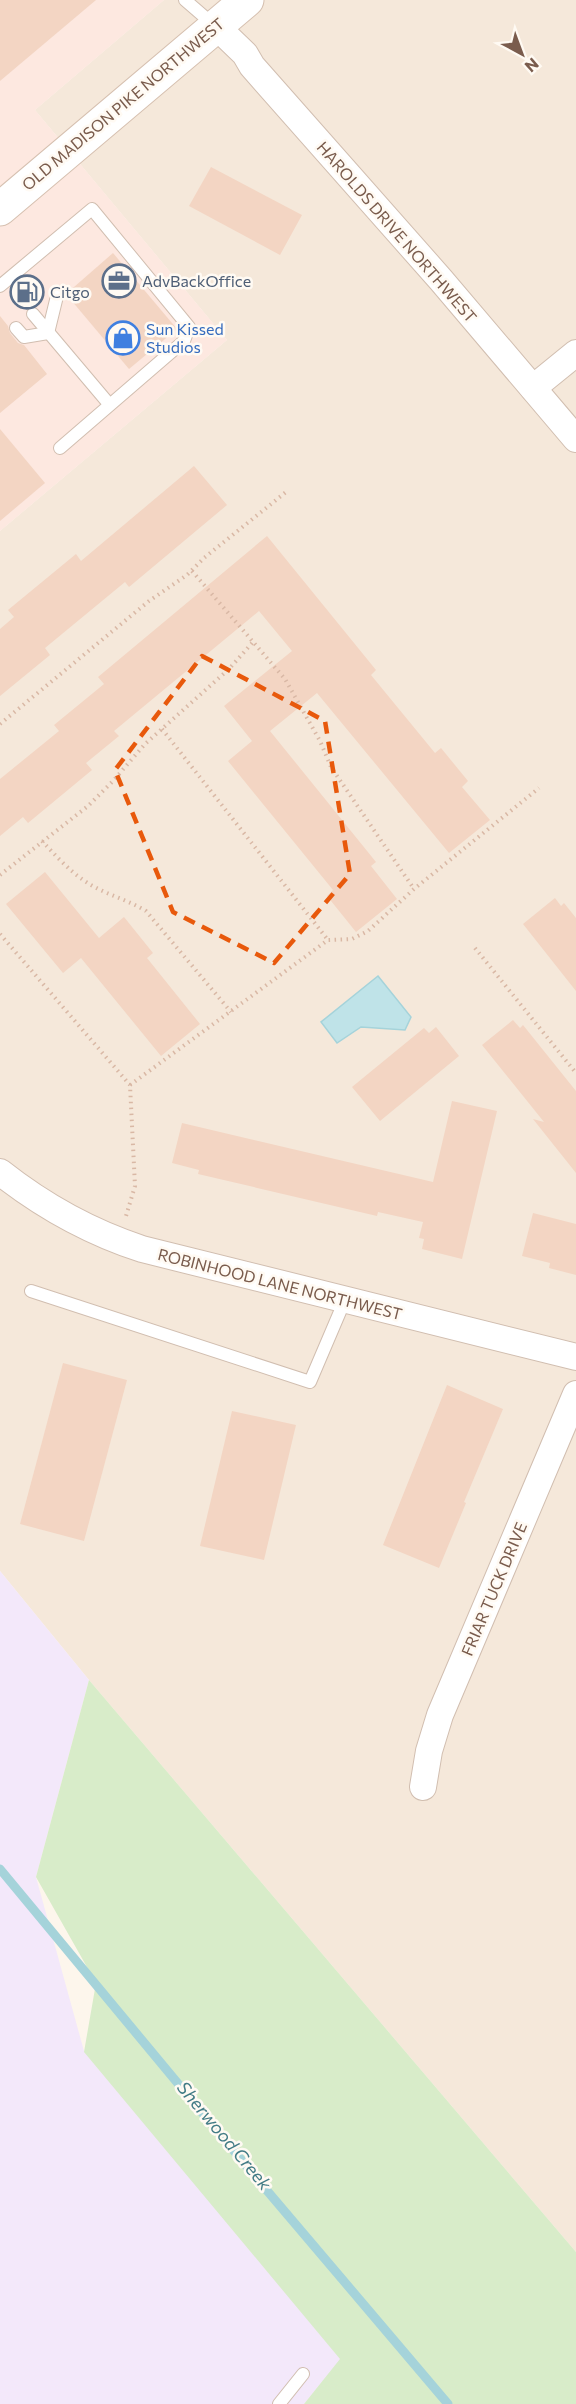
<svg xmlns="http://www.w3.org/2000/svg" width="576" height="2404" font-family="Commissioner,sans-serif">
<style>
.residential{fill:#f5e8da}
.commercial{fill:#fde8e0}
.education{fill:#f3e8fa}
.green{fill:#d8ecc9}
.water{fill:#bfe3e8;stroke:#a5d3da;stroke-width:1.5}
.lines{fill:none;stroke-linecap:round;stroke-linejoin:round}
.stream{stroke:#a5d3da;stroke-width:9}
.building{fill:#f3d5c3}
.lane-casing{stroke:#d1beb0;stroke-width:14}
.street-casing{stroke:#d1beb0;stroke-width:28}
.secondary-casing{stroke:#d6c0b0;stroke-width:35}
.path{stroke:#d9b8a5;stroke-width:4;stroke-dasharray:1.5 4.5;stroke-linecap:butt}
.lane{stroke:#fff;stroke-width:12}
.street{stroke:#fff;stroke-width:26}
.secondary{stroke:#fff;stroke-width:33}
.marked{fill:none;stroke:#e8590c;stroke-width:4.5;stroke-dasharray:12 8;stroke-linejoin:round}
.labels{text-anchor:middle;stroke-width:5;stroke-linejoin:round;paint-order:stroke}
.street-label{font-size:16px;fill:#7a5c4d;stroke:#fffaf3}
.service-label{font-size:16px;fill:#4e5e75;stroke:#fffaf3;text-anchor:start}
.shop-label{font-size:16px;fill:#366cbe;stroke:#fffaf3;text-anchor:start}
.water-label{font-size:18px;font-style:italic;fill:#437c86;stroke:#fffaf3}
</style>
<rect width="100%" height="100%" fill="#fdf6ec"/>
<!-- residential -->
<path class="residential" d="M164 0H576V2252L89 1680 0 1571V531L227 340 35 110Z"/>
<!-- commercial -->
<path class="commercial" d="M0 0H164L35 110 227 340 0 531Z"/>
<!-- education -->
<path class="education" d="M0 1571 89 1680 36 1877 84 2051 341 2359 304 2404H0Z"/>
<!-- green -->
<path class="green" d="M89 1680 576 2252V2404H304L340 2359 84 2052 96 1983 36 1877Z"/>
<!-- water -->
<path class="water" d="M378 976 411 1017 405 1030 361 1027 337 1043 321 1022Z"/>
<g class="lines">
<!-- stream -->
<path class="stream" d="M0 1869 253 2174 448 2404"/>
</g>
<!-- building -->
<g class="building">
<path d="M0 0H96L0 81Z"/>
<path d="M211 167 302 215 280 255 189 206Z"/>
<path d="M113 253 177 329 129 369 66 294Z"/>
<path d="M0 316 8 326 10 333 18 343 24 345 47 374 0 413Z"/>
<path d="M0 429 45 483 0 521Z"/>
<path d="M194 466 227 505 129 587 125 582 45 648 50 655 0 696V629L14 617 8 610 76 554 81 561Z"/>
<path d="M267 536 376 670 371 675 435 753 441 748 468 781 462 787 490 820 449 853 317 693 270 731 376 862 371 866 397 899 356 932 327 896 333 890 228 761 252 741 224 706 292 651 259 611 114 731 119 736 86 763 92 770 28 823 23 817 0 836V779L59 731 54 725 104 684 98 677Z"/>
<path d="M45 872 99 938 124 917 153 953 147 958 200 1024 161 1056 81 958 63 973 6 904Z"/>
<path d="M555 898 561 906 564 903 576 918V991L523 924Z"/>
<path d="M513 1020 520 1028 523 1025 576 1091V1173L533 1119 544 1122 482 1045Z"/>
<path d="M436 1027 459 1056 380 1121 352 1087 424 1028 429 1033Z"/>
<path d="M452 1101 497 1111 462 1259 422 1249 424 1239 419 1238 423 1222 378 1212 377 1216 198 1174 199 1170 172 1163 182 1123 433 1182Z"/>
<path d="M533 1213 576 1224V1275L549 1268 550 1263 522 1256Z"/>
<path d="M63 1363 127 1380 84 1541 20 1524Z"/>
<path d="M447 1385 503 1409 464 1502 466 1503 439 1568 383 1545Z"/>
<path d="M232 1411 296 1425 264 1560 200 1546Z"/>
</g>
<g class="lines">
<!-- lane casing -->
<g class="lane-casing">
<g id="lane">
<path d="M185 0 215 26"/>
<path d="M0 286 92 209 189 327 184 341 60 448"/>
<path d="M33 314 109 404"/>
<path d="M16 328 24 337 48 333 58 292"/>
<path d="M31 1291 310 1382 345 1300"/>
<path d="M279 2404 303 2374"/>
</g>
</g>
<!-- street casing -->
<g class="street-casing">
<g id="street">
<path d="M216 26 245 54 252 66 441 280 576 439"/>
<path d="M533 388 576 353"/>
<path d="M0 1172C43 1206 90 1232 142 1249L576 1357"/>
<path d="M423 1787 429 1751 440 1715 576 1394"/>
</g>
</g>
<!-- secondary casing -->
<g class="secondary-casing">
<path id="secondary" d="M0 209 247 0"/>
</g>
<!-- path -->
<g class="path">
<path d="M192 571 285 679 320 741 331 767 414 889"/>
<path d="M0 724 149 601 187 575 204 558 286 492"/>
<path d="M162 729 328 940"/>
<path d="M42 841C57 857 72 874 91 885 108 895 128 900 146 911L231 1012"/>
<path d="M0 875 88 806 113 781 145 744 229 669 253 642"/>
<path d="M0 934 130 1085 135 1186 126 1216"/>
<path d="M475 948 576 1073"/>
<path d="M130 1085 328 940 352 939 368 931 414 889 539 788"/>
</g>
<!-- lane -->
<use href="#lane" class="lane"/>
<!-- street -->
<use href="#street" class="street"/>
<!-- secondary -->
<use href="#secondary" class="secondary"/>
</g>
<!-- marked area -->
<path class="marked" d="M202 656 325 721 350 874 274 963 173 912 115 770Z"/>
<!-- icons -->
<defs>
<g id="office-ring" transform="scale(1.725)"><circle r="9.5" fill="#fffaf3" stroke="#5c6f8a" stroke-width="1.5"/><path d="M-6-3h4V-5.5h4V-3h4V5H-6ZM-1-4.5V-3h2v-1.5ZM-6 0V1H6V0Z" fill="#5c6f8a"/></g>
<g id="fuel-ring" transform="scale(1.725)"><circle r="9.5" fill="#fffaf3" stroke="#5c6f8a" stroke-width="1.5"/><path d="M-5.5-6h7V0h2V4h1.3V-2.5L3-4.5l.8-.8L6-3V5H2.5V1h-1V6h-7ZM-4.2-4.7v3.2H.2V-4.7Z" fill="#5c6f8a"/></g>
<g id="shop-ring" transform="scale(1.725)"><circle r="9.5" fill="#fffaf3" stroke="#3f7fe0" stroke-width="1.5"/><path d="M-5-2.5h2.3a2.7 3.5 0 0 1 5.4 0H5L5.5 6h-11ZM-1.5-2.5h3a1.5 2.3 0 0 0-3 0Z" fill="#3f7fe0"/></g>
</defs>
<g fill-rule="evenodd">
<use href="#office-ring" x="119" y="281"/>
<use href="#fuel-ring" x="27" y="292"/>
<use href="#shop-ring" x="123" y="338"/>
</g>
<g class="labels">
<!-- street labels -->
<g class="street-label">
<text transform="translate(123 104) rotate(-40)" y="6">OLD MADISON PIKE NORTHWEST</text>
<text transform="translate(397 232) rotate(49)" y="6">HAROLDS DRIVE NORTHWEST</text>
<text transform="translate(280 1284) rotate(14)" y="6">ROBINHOOD LANE NORTHWEST</text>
<text transform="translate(494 1589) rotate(-67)" y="6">FRIAR TUCK DRIVE</text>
</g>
<!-- service labels -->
<g class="service-label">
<text x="142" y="287">AdvBackOffice</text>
<text x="50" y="298">Citgo</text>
</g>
<!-- shop labels -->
<g class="shop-label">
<text x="146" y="335">Sun Kissed<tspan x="146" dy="18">Studios</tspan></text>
</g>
<!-- water labels -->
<g class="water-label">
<text transform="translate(224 2136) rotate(50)" y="6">Sherwood Creek</text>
</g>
</g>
<!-- north arrow -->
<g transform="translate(522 54) rotate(139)" stroke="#fffaf3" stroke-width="4.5" paint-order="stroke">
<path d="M0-4.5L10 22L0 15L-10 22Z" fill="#7a5c4d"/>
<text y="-9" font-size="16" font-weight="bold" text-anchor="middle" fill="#7a5c4d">N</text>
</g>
</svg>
